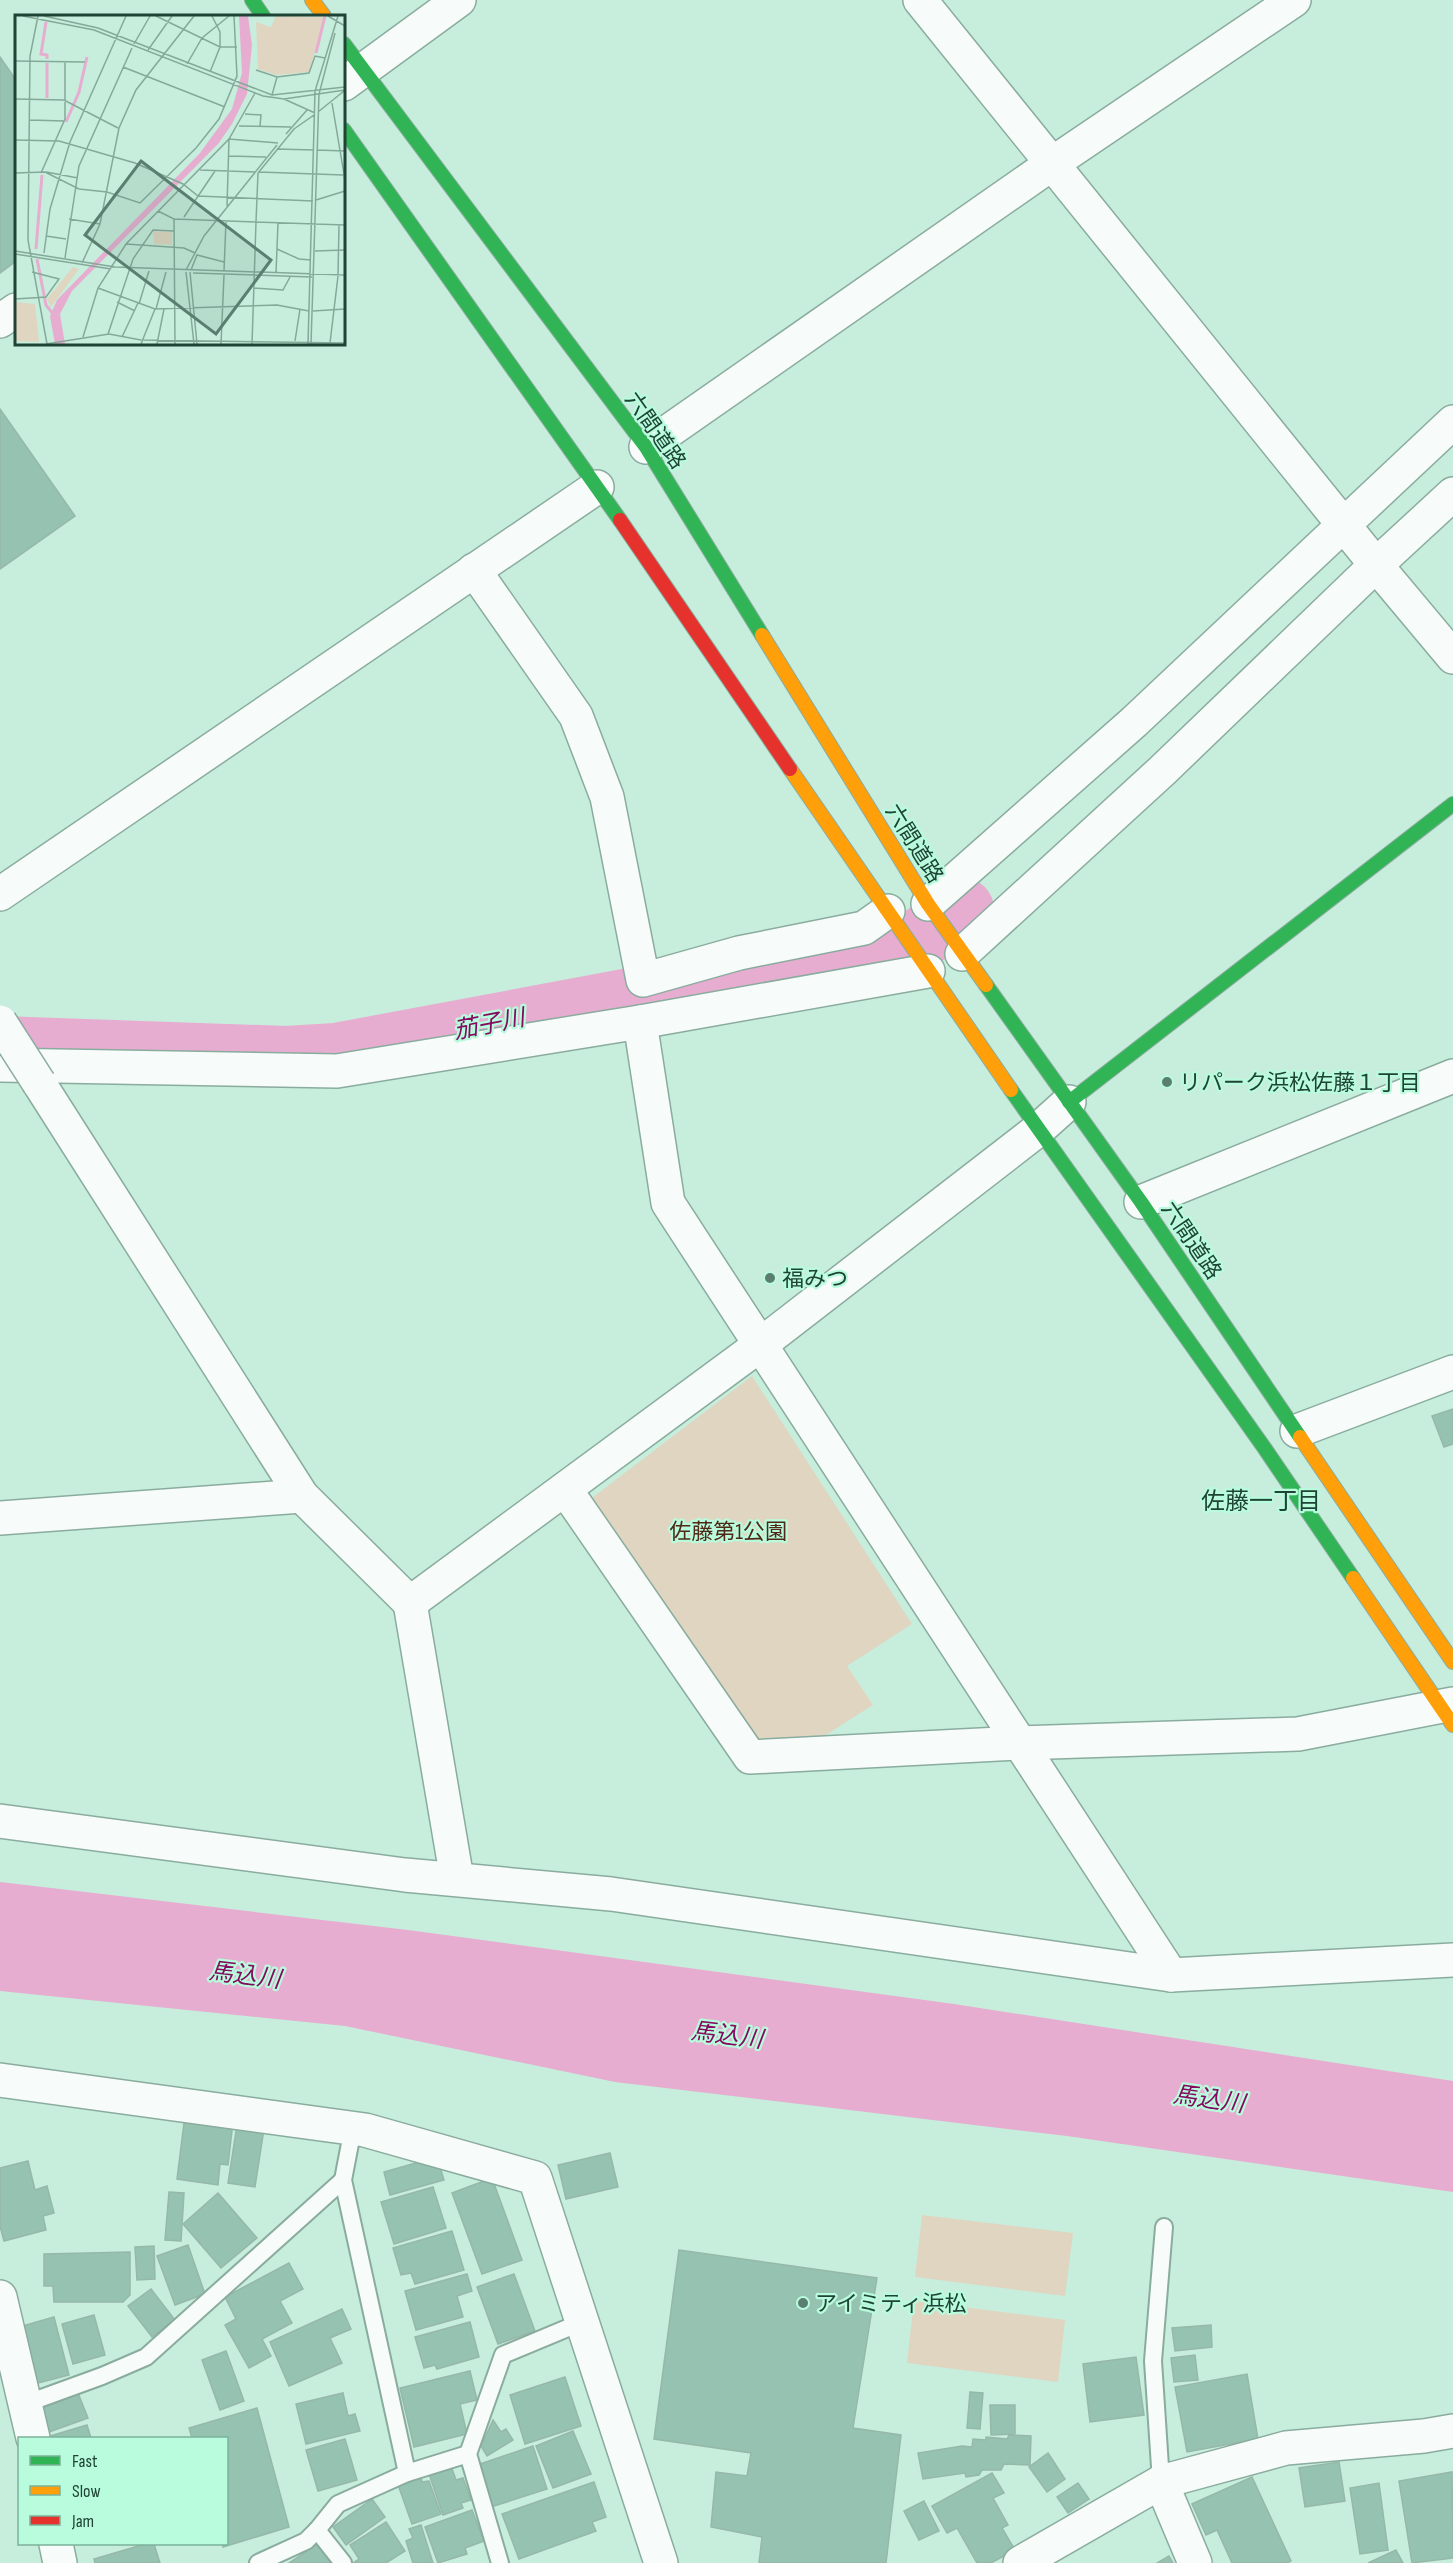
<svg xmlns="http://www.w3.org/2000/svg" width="1453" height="2563" font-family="'Sofia Sans Condensed','Noto Sans JP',sans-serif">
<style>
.green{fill:#e0d5c0}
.water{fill:#e7add0}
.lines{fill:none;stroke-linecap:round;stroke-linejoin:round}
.river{stroke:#e7add0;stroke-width:62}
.building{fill:#96c2b1;stroke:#96b8a9;stroke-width:1.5}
.lane-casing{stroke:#8aac9e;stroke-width:20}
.street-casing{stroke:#8aac9e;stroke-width:36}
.fast-casing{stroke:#8aac9e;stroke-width:16}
.slow-casing{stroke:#8aac9e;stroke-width:16}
.jam-casing{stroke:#8aac9e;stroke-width:16}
.lane{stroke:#f7fcfa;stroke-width:16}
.street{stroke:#f7fcfa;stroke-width:33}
.fast{stroke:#30b455;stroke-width:14}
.slow{stroke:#ff9f0a;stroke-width:14}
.jam{stroke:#e5322d;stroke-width:14}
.street-bridge-casing{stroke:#8aac9e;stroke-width:36;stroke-linecap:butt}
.street-bridge{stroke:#f7fcfa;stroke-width:33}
.poi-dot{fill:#5a7e6f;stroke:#b8fcdd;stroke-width:2}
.labels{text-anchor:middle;stroke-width:4.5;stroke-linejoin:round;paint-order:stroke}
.street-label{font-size:22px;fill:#1f4335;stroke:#b8fcdd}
.poi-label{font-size:22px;fill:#1f4335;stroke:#b8fcdd;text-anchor:start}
.park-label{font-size:22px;fill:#502815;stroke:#b8fcdd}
.water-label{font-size:24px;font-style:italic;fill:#840b5f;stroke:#b8fcdd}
.neighbourhood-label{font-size:24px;fill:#1f4335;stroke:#b8fcdd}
.inset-river{fill:none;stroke:#e7add0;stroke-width:3}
.inset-road{fill:none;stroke:#84a999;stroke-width:1.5}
.view{fill:#5a7e6f;fill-opacity:0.15;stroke:#5a7e6f;stroke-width:3}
.inset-edge{fill:none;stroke:#1f4335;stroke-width:3}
</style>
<rect width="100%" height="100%" fill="#c7eddc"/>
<!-- green -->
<g class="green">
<path d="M752 1376 912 1624 847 1666 873 1705 810 1745 752 1748 584 1504Z"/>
<path d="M922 2215 1073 2233 1065 2296 915 2277Z"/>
<path d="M914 2301 1065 2320 1058 2382 907 2363Z"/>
</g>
<!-- water -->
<path class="water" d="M0 1882 408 1930 954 2004 1453 2081V2192L1067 2136 615 2082 345 2026 0 1991Z"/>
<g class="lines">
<!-- river -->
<path class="river" d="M0 1047 286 1057 336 1054 630 999 660 991 774 973 900 948 918 940 963 909"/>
</g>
<!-- building -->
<g class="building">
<path d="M0 57 16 80V261L0 273Z"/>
<path d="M0 409 75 516 0 569Z"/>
<path d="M1453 1409V1444L1444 1447 1432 1416Z"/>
<path d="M185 2115 233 2122 228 2165 220 2164 218 2185 177 2179Z"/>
<path d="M237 2125 264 2129 255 2187 228 2183Z"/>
<path d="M610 2153 618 2187 566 2199 558 2165Z"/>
<path d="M437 2157 444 2180 390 2195 384 2172Z"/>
<path d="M28 2161 35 2190 47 2186 54 2213 43 2216 46 2230 4 2241 0 2226V2168Z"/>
<path d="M492 2178 522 2260 482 2274 452 2193Z"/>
<path d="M433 2187 446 2228 394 2244 381 2202Z"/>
<path d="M169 2192 184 2193 181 2241 165 2240Z"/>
<path d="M218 2193 257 2238 221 2268 183 2224Z"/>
<path d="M452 2231 464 2270 415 2284 411 2273 401 2275 393 2248Z"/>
<path d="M188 2245 205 2294 175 2305 157 2256Z"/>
<path d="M154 2246 155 2279 137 2280 135 2247Z"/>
<path d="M679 2250 877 2278 853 2428 901 2435 886 2563H759L762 2537 711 2527 716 2472 747 2476 751 2453 654 2439Z"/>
<path d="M130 2252V2295L123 2302H54L53 2286H44V2254Z"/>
<path d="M289 2263 303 2289 280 2301 292 2323 262 2339 271 2356 249 2368 225 2325 236 2319 225 2297Z"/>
<path d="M467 2274 472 2291 457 2296 463 2317 416 2330 405 2291Z"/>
<path d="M514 2274 535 2331 498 2344 477 2287Z"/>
<path d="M151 2289 175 2320 152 2337 128 2306Z"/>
<path d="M342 2309 351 2329 330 2338 342 2363 289 2386 270 2342Z"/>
<path d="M94 2315 105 2355 73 2364 62 2324Z"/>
<path d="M54 2317 69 2375 34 2384 19 2327Z"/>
<path d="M470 2322 479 2357 437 2369 435 2365 424 2368 415 2337Z"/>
<path d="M1211 2325 1212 2347 1175 2351 1172 2328Z"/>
<path d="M226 2351 244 2401 220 2410 202 2360Z"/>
<path d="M1195 2355 1198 2380 1174 2382 1171 2358Z"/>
<path d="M1136 2357 1144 2415 1090 2422 1083 2364Z"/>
<path d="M470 2371 477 2400 460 2404 467 2434 414 2447 400 2388Z"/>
<path d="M1247 2374 1258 2439 1187 2452 1175 2387Z"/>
<path d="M565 2377 581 2426 525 2444 510 2395Z"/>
<path d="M970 2392 983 2393 980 2429 967 2428Z"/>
<path d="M78 2393 88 2418 49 2432 39 2407Z"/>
<path d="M343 2393 348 2416 355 2414 360 2431 306 2444 296 2404Z"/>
<path d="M990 2405H1015V2434L991 2435Z"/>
<path d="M257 2408 289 2527 223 2547 222 2544H226V2438H192L189 2428Z"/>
<path d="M493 2420 501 2432 506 2429 513 2440 487 2456 481 2446Z"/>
<path d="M87 2425 91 2438H50V2436Z"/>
<path d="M573 2431 591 2474 553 2488 536 2446Z"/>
<path d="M1009 2435 1031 2436 1030 2465 1004 2464 1001 2470H982L979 2475 966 2477 965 2473 923 2479 918 2453 962 2446 972 2447 973 2439 986 2440V2437L1007 2439Z"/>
<path d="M345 2439 357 2480 318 2491 306 2450Z"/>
<path d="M533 2446 547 2489 491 2507 477 2465Z"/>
<path d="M1048 2453 1065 2479 1047 2492 1029 2467Z"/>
<path d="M1339 2462 1345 2501 1305 2507 1299 2468Z"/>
<path d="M451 2466 456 2480 463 2478 471 2500 461 2503 463 2508 443 2515 429 2474Z"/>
<path d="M1452 2472 1453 2558 1412 2563 1399 2481Z"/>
<path d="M992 2473 1004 2493 993 2498 1008 2525 1002 2528 1015 2550 991 2563H977L957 2528 947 2533 932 2506Z"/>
<path d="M420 2474 422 2482 429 2481 441 2514 412 2524 397 2482Z"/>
<path d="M1252 2477 1291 2561 1287 2563H1232L1217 2530 1206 2535 1192 2504Z"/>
<path d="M594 2482 606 2517 592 2522 596 2531 519 2559 502 2514Z"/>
<path d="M1078 2483 1089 2499 1068 2513 1057 2497Z"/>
<path d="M1379 2483 1388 2550 1360 2554 1350 2488Z"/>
<path d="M372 2499 385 2517 346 2545 333 2527Z"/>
<path d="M924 2501 939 2531 919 2540 904 2511Z"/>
<path d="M472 2510 484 2541 465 2548 467 2554 438 2563 425 2527Z"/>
<path d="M386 2522 405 2551 386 2563H353L359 2559 350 2545Z"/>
<path d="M421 2525 433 2563H413L406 2541 413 2538 409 2529Z"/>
<path d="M319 2543 333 2563H289Z"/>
<path d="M145 2544H154L160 2563H95L94 2559Z"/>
<path d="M1396 2550 1403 2563H1368Z"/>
<path d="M1169 2556 1173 2563H1157Z"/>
</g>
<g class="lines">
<!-- lane casing -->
<g class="lane-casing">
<g id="lane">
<path d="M25 2404 102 2376 146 2357 343 2180"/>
<path d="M407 2473 468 2454"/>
<path d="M1161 2482 1153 2361 1164 2227"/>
<path d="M258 2563 306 2541 317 2530"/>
<path d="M343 2563 317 2530 338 2504 407 2473 343 2180 353 2128"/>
<path d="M500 2563 468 2454 503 2355 582 2322"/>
</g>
</g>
<!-- street casing -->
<g class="street-casing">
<g id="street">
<path d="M920 0 1376 565 1453 657"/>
<path d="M344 84 459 0"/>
<path d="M0 321 16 310"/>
<path d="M646 447 1053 163 1294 0"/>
<path d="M474 570 576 716 607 797 643 980 739 953 864 928 888 911"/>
<path d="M0 894 597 487"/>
<path d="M928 904 1134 722 1453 422"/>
<path d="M962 954 1163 770 1376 565 1453 494"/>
<path d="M640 1022 668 1203 1171 1975"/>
<path d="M0 1065 337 1071 640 1022 928 971"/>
<path d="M39 1083 302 1496 410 1603"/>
<path d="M1141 1202 1453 1076"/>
<path d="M1297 1431 1453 1372"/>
<path d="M565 1489 750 1757 1019 1743 1298 1734 1453 1704"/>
<path d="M0 1518 302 1496"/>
<path d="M0 1821 405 1875 611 1894 1171 1975 1453 1960"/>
<path d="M457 1879 410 1603 760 1345 1039 1129 1069 1102"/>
<path d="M0 2080 365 2130 535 2178 661 2563"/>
<path d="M0 2297 33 2438"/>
<path d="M1161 2482 1195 2563"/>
<path d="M56 2544 60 2563"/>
<path d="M1020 2563 1161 2482 1286 2448 1424 2436 1453 2431"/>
</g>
</g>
<!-- fast casing -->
<g class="fast-casing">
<g id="fast">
<path d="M252 0 263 16"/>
<path d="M344 44 646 447 762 635"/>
<path d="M344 130 620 520"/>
<path d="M986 985 1141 1202 1300 1437"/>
<path d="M1011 1090 1263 1446 1353 1578"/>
<path d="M1069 1102 1453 804"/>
</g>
</g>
<!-- slow casing -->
<g class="slow-casing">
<g id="slow">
<path d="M312 0 324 16"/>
<path d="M762 635 928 904 986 985"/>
<path d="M790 769 1011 1090"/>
<path d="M1300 1437 1453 1662"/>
<path d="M1353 1578 1453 1725"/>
</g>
</g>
<!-- jam casing -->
<g class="jam-casing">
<path id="jam" d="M620 520 790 769"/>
</g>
<!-- lane -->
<use href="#lane" class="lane"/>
<!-- street -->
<use href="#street" class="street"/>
<!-- fast -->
<use href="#fast" class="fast"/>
<!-- slow -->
<use href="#slow" class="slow"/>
<!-- jam -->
<use href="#jam" class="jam"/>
<!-- street-bridge casing -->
<g class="street-bridge-casing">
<path id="street-bridge" d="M0 1022 39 1083"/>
</g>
<!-- street-bridge -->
<use href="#street-bridge" class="street-bridge"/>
</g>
<!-- markers -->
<g class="poi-dot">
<circle cx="1167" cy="1082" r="6"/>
<circle cx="770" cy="1278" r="6"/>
<circle cx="803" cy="2303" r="6"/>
</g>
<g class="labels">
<!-- street labels -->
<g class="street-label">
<text transform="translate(656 430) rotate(55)" y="8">六間道路</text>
<text transform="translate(915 843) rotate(58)" y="8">六間道路</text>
<text transform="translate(1192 1240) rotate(56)" y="8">六間道路</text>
</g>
<!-- poi labels -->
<g class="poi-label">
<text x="1179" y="1090">リパーク浜松佐藤１丁目</text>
<text x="782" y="1286">福みつ</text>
<text x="815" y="2311">アイミティ浜松</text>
</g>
<!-- park labels -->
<g class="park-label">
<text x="728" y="1539">佐藤第1公園</text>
</g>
<!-- water labels -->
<g class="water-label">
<text transform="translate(489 1024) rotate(-11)" y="8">茄子川</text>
<text transform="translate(245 1975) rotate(7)" y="8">馬込川</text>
<text transform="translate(727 2035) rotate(7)" y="8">馬込川</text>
<text transform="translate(1209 2099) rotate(8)" y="8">馬込川</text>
</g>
<!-- neighbourhood labels -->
<g class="neighbourhood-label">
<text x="1261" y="1509">佐藤一丁目</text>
</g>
</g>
<!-- overview -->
<g transform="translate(15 15)">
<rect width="330" height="330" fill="#c7eddc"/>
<path d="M261 1 310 2 294 57 261 60 243 54 241 7 256 12ZM138 216 157 217V230L139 229ZM58 252 64 254 36 292 32 284ZM0 287 20 289 24 327 0 326Z" fill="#e0d5c0"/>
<path d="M224 1H233L237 30 232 79 217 109 203 129 57 276 45 299 50 329H40L35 301 42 285 185 138 217 94 227 58Z" fill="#e7add0"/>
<path class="inset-river" d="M31 7 26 39 32 40V44M301 38 310 1M32 48V83M51 107 64 77 72 42M21 234 27 160M22 244 31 290 39 300"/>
<path class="inset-road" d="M8 1 79 15 248 81 269 84 330 75M23 1 15 41 13 225 32 329M29 1 83 13 257 80 330 72M141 1 205 32H222M313 1 330 11M119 29 135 1M133 35 157 1M0 46 70 47M172 49 187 23 214 1M108 52 210 92M241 55 262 62 294 58 300 41 310 43M195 57 205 32V17L197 1M257 80 262 62M0 84 49 85 103 113M269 84 300 98M317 88 330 165M303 97 329 76M230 99 246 100 245 111M15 105 49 106M224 111 276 112M271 119 292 95M0 125 44 126 120 148 168 169 183 181 298 186M262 134 299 135M302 135 330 136M214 141 251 142M185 155 240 157M31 157 63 163M244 157 328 160M0 158 30 157 64 174 92 177 125 188 181 133 204 104 222 61 219 1M26 158 50 104V46M301 185 330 176M212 191 214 124 263 128M143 196 159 204 160 329M169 202 200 156M54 204 85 209M159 204 241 207 243 158 279 114 299 100M31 221 51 224M111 229 169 233 180 238M262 234 284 244 296 245M0 236 100 252 330 260M300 236 330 235M29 238 35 194 55 127 111 1M0 239 96 254M50 243 64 151 117 33M67 248 85 209 104 113 121 75 179 1M171 255 189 221 262 130M176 255 182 240 209 247M209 256 211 206M171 257 179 329M175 257 182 329M178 258 297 262M261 258 263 208M323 260 324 210M83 273 140 294 262 290 294 296M239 273 268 275 275 262M0 284 31 282 44 264 17 257M102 287 120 296M124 289 134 256M141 294 151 257M298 296 330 294M93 319 118 244 138 215 159 216M68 322 83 273 111 229 214 124 240 78M107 322 123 288M280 326 285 294M315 328 323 261M31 329 94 319 126 325 330 328M126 329 140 294M142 329 149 294M206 329 209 260M237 329 241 207 330 210M293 329 300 76 323 1M296 329 304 79 320 18"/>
<path class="view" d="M126 146 256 245 201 319 70 220Z"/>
<rect width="330" height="330" class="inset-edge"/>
</g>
<!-- legend -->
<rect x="18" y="2437" width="210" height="108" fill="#b8fcdd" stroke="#7bb29a" stroke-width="1.5"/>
<rect x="30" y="2456" width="30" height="9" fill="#30b455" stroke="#7bb29a" stroke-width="1.5"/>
<text x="72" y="2467" font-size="18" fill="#1f4335">Fast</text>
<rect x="30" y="2486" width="30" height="9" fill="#ff9f0a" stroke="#7bb29a" stroke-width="1.5"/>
<text x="72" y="2497" font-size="18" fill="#1f4335">Slow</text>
<rect x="30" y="2516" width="30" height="9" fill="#e5322d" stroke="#7bb29a" stroke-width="1.5"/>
<text x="72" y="2527" font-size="18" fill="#1f4335">Jam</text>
</svg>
